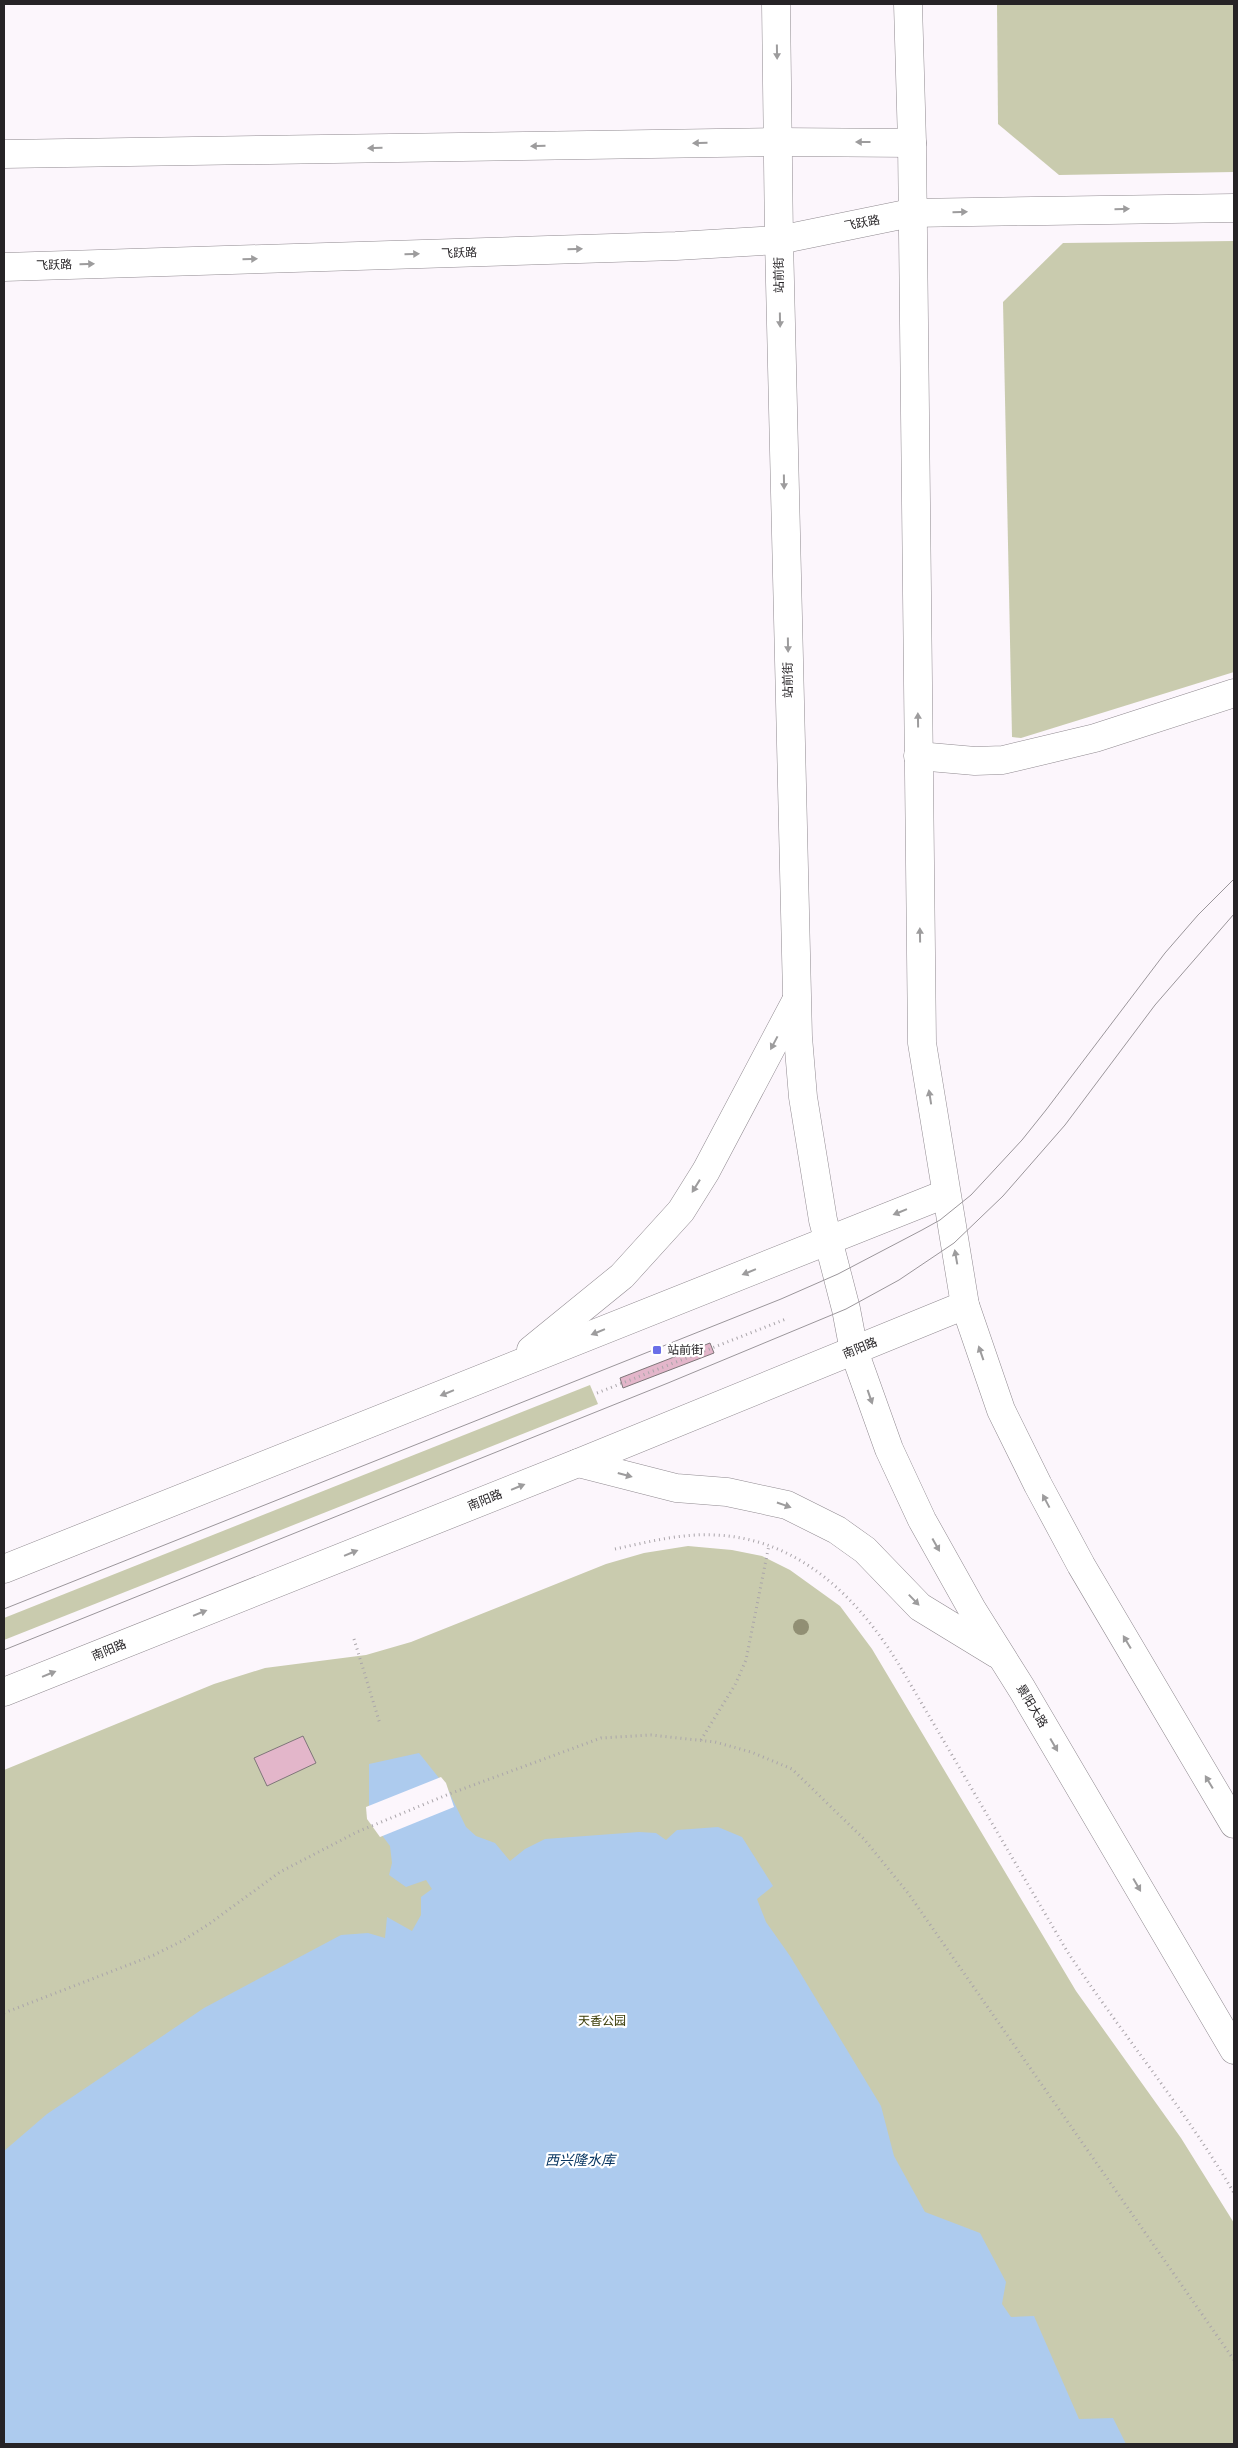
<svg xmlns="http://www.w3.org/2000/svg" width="1238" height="2448" font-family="Mulish,'Noto Sans SC',sans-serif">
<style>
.green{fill:#c9cbae}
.water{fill:#adcbee}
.pier{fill:#fcf6fc}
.building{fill:#e3b6ca;stroke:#7e7679}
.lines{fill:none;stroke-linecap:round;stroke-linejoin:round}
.minor-casing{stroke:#908a90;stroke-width:29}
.tertiary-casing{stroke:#908a90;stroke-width:29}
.secondary-casing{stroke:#908a90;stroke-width:29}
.path{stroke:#aaa5aa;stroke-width:3;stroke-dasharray:1 4;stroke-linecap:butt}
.minor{stroke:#fff;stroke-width:28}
.tertiary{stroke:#fff;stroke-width:28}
.secondary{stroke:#fff;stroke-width:28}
.tram{stroke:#9b969b;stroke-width:1}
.tree{fill:#918f74}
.oneway{fill:#9d9c9d}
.poi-dot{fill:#6a6fe8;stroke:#fff;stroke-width:2}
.labels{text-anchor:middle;stroke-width:4.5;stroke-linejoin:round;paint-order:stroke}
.street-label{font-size:12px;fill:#262326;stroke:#fff}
.poi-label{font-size:12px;fill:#262326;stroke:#fff;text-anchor:start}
.park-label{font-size:12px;fill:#393b05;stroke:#fff}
.water-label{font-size:14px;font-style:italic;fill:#083661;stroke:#fff}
</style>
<rect width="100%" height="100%" fill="#fcf6fc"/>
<!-- green -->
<g class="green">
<path d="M997 4H1234V172L1059 175 998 124Z"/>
<path d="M1234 241V672L1021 738 1012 737 1003 302 1063 243Z"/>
<path d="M590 1385 598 1404 4 1640V1618Z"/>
<path d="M688 1546 732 1550 762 1556 790 1570 840 1606 872 1649 1076 1991 1181 2138 1234 2223V2444H4V1770L214 1684 265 1668 366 1655 411 1642 606 1564 644 1553Z"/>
</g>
<!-- water -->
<path class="water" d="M419 1753 447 1788 466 1827 476 1836 495 1843 510 1861 525 1849 545 1839 639 1832 656 1833 666 1840 677 1830 718 1827 742 1837 773 1886 757 1899 766 1922 790 1956 881 2106 894 2156 925 2212 980 2233 1006 2282 1002 2304 1011 2317 1034 2316 1079 2419 1113 2418 1126 2444H4V2151L47 2114 204 2008 341 1935 368 1933 385 1938 387 1917 412 1931 421 1915V1897L432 1889 426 1880 406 1887 389 1875 392 1863 390 1846 369 1818V1764Z"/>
<!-- pier -->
<path class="pier" d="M441 1777 446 1783 454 1807 380 1837 367 1819 366 1807Z"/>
<!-- building -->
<g class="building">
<path d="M710 1343 714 1353 623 1388 620 1378Z"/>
<path d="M303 1736 316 1763 267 1786 254 1758Z"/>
</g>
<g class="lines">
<!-- minor casing -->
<g class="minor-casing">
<path id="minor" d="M918 756 975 761 1003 760 1095 738 1234 693"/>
</g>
<!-- tertiary casing -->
<g class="tertiary-casing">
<path id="tertiary" d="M911 213 1234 208"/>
</g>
<!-- secondary casing -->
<g class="secondary-casing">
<g id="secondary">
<path d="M776 4 779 240 798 1037 803 1097 823 1220 846 1309 854 1351 889 1449 922 1520 973 1611 1022 1689 1234 2050"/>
<path d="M908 4 912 143 922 1043 965 1305 1001 1410 1038 1485 1081 1565 1234 1824"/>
<path d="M4 154 778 142 912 143"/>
<path d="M4 267 676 246 779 240 911 213"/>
<path d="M531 1350 622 1276 681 1211 706 1171 796 1001"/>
<path d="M578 1463 676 1488 727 1492 787 1505 837 1530 865 1550 920 1607 997 1654"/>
<path d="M4 1569 945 1194"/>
<path d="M4 1692 578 1463 965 1305"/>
</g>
</g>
<!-- path -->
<g class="path">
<path d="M597 1393 786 1319"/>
<path d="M615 1549C648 1542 682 1533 716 1535 799 1539 857 1597 898 1663L1067 1951C1121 2033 1185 2109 1234 2193"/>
<path d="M354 1639 380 1724"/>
<path d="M701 1740 735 1685 746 1660 769 1545"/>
<path d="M4 2013 154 1955 182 1941 209 1924 280 1872 357 1832 449 1794 601 1738 651 1735 715 1742 751 1752 792 1769 864 1839 908 1893 1234 2360"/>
</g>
<!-- minor -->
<use href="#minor" class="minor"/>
<!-- tertiary -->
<use href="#tertiary" class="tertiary"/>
<!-- secondary -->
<use href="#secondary" class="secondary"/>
<!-- tram -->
<g class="tram">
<path d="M4 1609 781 1299 838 1274 922 1230 940 1220 971 1195 1022 1140 1046 1110 1165 953 1198 915 1234 879"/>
<path d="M4 1650 668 1383 846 1309 899 1280 954 1243 1003 1196 1065 1125 1155 1005 1234 914"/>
</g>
</g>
<!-- trees -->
<circle class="tree" cx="801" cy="1627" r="8"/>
<!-- one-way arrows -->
<defs><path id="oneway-solid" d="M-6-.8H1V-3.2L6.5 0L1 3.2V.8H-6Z" transform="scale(1.25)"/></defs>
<g class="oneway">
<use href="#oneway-solid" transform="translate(777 52) rotate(89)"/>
<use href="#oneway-solid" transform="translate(863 142) rotate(-180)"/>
<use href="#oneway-solid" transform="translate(700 143) rotate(179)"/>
<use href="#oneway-solid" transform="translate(538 146) rotate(179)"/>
<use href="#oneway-solid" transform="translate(375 148) rotate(179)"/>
<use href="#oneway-solid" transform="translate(1122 209) rotate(-1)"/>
<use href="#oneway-solid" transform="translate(960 212) rotate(-1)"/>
<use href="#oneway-solid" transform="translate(575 249) rotate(-2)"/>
<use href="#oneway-solid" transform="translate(412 254) rotate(-2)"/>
<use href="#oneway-solid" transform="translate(250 259) rotate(-2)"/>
<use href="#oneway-solid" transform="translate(87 264) rotate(-2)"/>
<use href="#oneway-solid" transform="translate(780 320) rotate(89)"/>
<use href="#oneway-solid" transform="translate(784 482) rotate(89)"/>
<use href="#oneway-solid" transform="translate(788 645) rotate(89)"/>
<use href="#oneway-solid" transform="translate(918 720) rotate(-91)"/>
<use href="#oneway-solid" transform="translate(920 935) rotate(-91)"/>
<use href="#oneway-solid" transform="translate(774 1043) rotate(118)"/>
<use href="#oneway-solid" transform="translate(930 1097) rotate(-99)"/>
<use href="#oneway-solid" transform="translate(696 1186) rotate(122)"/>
<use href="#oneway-solid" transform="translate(900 1212) rotate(158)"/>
<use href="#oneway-solid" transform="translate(956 1257) rotate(-100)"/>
<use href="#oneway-solid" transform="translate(749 1272) rotate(158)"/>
<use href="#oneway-solid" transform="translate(598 1332) rotate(158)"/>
<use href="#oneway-solid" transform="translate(981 1353) rotate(-109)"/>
<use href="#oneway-solid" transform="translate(447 1393) rotate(158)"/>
<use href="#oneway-solid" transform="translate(870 1397) rotate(71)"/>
<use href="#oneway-solid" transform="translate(625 1475) rotate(15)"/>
<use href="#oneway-solid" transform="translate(518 1487) rotate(-22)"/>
<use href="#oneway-solid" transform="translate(1046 1501) rotate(-118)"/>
<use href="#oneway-solid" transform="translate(784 1505) rotate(19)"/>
<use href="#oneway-solid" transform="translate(936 1545) rotate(61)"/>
<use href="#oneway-solid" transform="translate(351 1553) rotate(-22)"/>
<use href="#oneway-solid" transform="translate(914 1600) rotate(46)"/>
<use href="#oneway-solid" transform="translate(200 1613) rotate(-22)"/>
<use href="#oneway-solid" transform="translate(1127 1642) rotate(-121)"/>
<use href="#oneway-solid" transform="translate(49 1674) rotate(-22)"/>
<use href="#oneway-solid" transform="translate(1054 1745) rotate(60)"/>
<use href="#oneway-solid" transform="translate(1209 1782) rotate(-121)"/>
<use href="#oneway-solid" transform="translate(1137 1885) rotate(60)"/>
</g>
<!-- markers -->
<rect class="poi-dot" x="652" y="1345" width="10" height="10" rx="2.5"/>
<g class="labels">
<!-- street labels -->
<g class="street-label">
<text transform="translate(862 223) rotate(-11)" y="4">飞跃路</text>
<text transform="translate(459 253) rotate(-2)" y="4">飞跃路</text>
<text transform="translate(54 265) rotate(-2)" y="4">飞跃路</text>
<text transform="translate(779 275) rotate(-91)" y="4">站前街</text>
<text transform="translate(788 680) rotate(-91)" y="4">站前街</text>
<text transform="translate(860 1348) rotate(-22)" y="4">南阳路</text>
<text transform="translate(485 1500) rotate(-22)" y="4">南阳路</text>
<text transform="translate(109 1650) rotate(-22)" y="4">南阳路</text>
<text transform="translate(1032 1706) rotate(59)" y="4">景阳大路</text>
</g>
<!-- poi labels -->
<g class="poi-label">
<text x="667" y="1354">站前街</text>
</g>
<!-- park labels -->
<g class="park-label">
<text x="602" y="2025">天香公园</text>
</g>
<!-- water labels -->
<g class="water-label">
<text x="580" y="2165">西兴隆水库</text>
</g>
</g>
<!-- border -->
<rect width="1238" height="2448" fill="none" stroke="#262326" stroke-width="10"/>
</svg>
